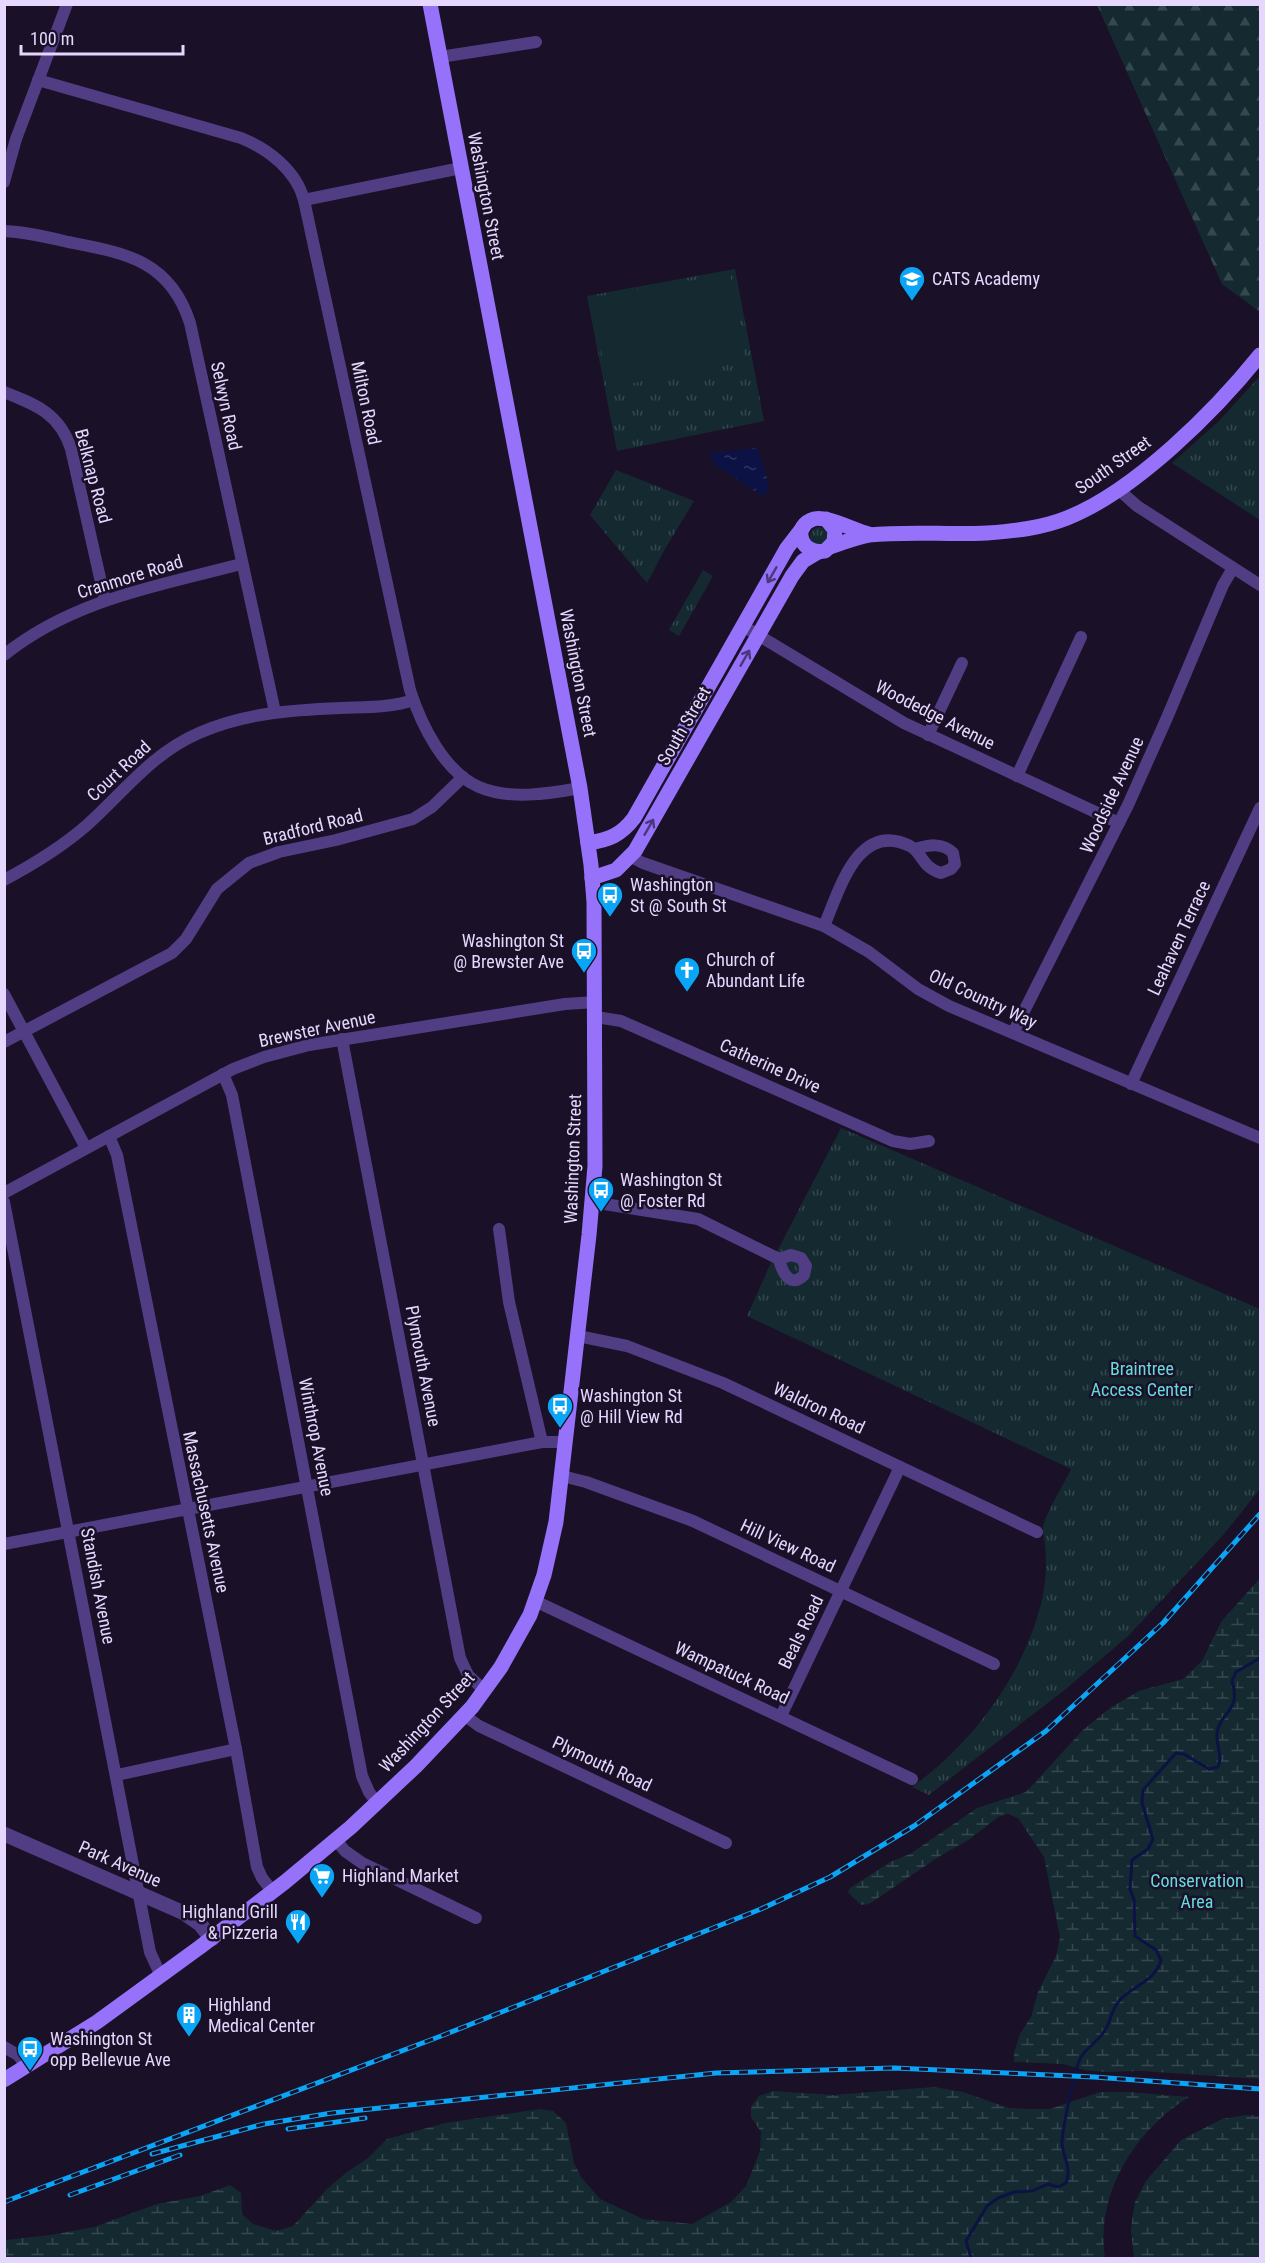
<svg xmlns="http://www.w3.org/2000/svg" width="1265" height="2263" font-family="'Roboto Condensed',sans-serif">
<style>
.grass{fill:url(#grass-tufts)}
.forest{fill:url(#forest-firs)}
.wetland{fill:url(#wetland-marsh)}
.pitch{fill:#142a30}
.water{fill:url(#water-ripples)}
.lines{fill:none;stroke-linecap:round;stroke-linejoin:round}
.stream{stroke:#0c1344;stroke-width:3}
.minor{stroke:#513d84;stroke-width:12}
.tertiary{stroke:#513d84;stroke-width:15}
.secondary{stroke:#9672fa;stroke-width:15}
.rail-casing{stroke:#0aa5f7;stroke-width:5}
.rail{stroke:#1a1027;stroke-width:3;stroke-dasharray:9;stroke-linecap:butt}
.oneway{stroke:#4c377b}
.labels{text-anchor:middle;stroke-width:5;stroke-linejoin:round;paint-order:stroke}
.street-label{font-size:18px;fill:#e5d7fe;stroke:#1a1027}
.poi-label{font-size:18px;fill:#e5d7fe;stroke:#1a1027;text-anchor:start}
.park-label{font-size:18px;fill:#65dcdc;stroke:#1a1027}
</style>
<defs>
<pattern id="grass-tufts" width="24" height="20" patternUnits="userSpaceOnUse" patternTransform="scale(1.5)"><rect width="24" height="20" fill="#142a30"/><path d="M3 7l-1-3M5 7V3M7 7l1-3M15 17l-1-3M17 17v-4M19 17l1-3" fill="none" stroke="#36484f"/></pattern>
<pattern id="forest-firs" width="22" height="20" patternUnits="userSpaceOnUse" patternTransform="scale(1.5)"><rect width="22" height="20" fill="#142a30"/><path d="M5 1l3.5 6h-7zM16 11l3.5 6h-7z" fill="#36484f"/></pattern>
<pattern id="wetland-marsh" width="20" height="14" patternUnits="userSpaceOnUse" patternTransform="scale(1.5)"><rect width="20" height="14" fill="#142a30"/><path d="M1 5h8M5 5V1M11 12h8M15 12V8" fill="none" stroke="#36484f"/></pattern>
<pattern id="water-ripples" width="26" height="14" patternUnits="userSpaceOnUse" patternTransform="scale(1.5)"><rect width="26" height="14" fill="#0c1344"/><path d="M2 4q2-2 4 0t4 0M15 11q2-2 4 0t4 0" fill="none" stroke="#2f3560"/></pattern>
</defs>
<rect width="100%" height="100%" fill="#1a1027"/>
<!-- grass -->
<g class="grass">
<path d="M735 269 764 421 617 451 587 296Z"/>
<path d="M1260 376V520L1172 463 1219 421Z"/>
<path d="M616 470 694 501 665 549 647 583 590 515Z"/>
<circle cx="819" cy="536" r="9"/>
<path d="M703 570 713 576 679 636 669 630Z"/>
<path d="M841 1128 1260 1309V1489L1224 1534 1128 1636 1067 1688 929 1795 912 1787C974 1742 1027 1671 1043 1595 1046 1579 1047 1561 1045 1545 1045 1539 1042 1532 1043 1527 1045 1515 1065 1482 1071 1469L747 1316 770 1265Z"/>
</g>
<!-- forest -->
<path class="forest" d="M1097 5H1260V312L1222 284Z"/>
<!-- wetland -->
<g class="wetland">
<path d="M1260 1578V2079L1141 2071 1105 2072 1084 2070 1063 2064 1014 2062V2053L1020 2034 1031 2017 1038 1992 1056 1956 1060 1937 1044 1857 1018 1818 1008 1814 998 1817 970 1839 940 1856 869 1904 861 1905 848 1892 850 1888 890 1862 910 1854 977 1808 1026 1792 1083 1730 1110 1708 1139 1691 1183 1679 1202 1661 1221 1622Z"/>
<path d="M934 2087 963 2092 1009 2108 1028 2109H1050L1100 2092H1129L1189 2097C1135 2130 1095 2194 1105 2258H5V2240L50 2235 94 2227 157 2204 200 2196 230 2185 241 2193 242 2214 253 2224 276 2231 293 2226 327 2189 347 2172 368 2158 387 2139 445 2123 540 2109 553 2111 566 2123 574 2163 581 2177 600 2199 643 2219 692 2224 731 2202 746 2186 760 2151 761 2132 751 2117V2107L759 2096 774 2091 833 2095Z"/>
<path d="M1246 2115 1260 2116V2258H1134L1131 2230 1133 2214 1135 2202 1146 2181 1181 2140 1222 2119Z"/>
</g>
<!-- pitch -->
<g class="pitch">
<path d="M730 274 746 361 607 388 593 298Z"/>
<path d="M898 1201 921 1207 909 1254 886 1248Z"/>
</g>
<!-- water -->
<path class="water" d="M758 448 769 485 764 497 715 465 710 453Z"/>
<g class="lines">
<!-- stream -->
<path class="stream" d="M971 2258 966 2241 987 2206 998 2198 1014 2192 1032 2191 1048 2184 1058 2187 1066 2183C1072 2168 1063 2158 1062 2143 1062 2132 1075 2066 1081 2057 1087 2047 1099 2041 1105 2030 1111 2021 1112 2008 1119 2001 1133 1985 1155 1982 1161 1960L1156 1950 1135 1936 1134 1900 1130 1889 1132 1860 1148 1849 1153 1839 1142 1803 1143 1790 1176 1753 1184 1754 1209 1769 1218 1767C1223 1756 1216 1746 1217 1734 1219 1712 1242 1712 1232 1681L1236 1672 1260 1658"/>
<!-- minor -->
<g class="minor">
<path d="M440 57 536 42"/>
<path d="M38 80 241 138C268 149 296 170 304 200L410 690C421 724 444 772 479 787 509 800 548 794 580 788"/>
<path d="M4 182 16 139 67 4"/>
<path d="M304 200 461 168"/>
<path d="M4 231C26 232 47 237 68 242 125 253 170 260 190 323L275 712"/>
<path d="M4 392C37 405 60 414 71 449L105 600"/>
<path d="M1118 489 1137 506 1260 585"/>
<path d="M743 626 904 723 1119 823"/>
<path d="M4 655C74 599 158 586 241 564"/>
<path d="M928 735 962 663"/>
<path d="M1017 776 1081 637"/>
<path d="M631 857 643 863 824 926 869 952 918 989 949 1006 1260 1138"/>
<path d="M4 880C34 864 62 847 87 825 125 791 151 754 199 733 244 713 292 710 341 708 365 707 390 708 413 700"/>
<path d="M824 926C839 892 857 820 910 846 923 853 921 867 941 873L951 869 955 864 953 853C942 842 929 845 915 849"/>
<path d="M4 994 86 1148"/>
<path d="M596 1017 621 1021 893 1141 910 1144 929 1141"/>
<path d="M1013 1033 1128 805 1166 720 1223 585 1233 568"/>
<path d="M342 1039 460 1658 468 1675 485 1691"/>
<path d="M4 1042 172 953 186 939 217 889 249 863 279 852 336 840 413 819 432 807 463 777"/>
<path d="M223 1074 232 1095 362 1776 369 1792 377 1803"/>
<path d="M1131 1084 1260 808"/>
<path d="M109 1136 117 1155 236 1749 257 1867 262 1878 273 1892"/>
<path d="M4 1193 233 1069 264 1057 309 1045 565 1004 596 1002"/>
<path d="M4 1202 150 1952 161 1976"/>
<path d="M592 1202 698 1219 779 1259"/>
<path d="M499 1229 509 1302 542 1442"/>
<path d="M791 1255 801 1258 806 1266 804 1275C790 1289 782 1272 779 1259Z"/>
<path d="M578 1336 627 1346 723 1383 1037 1532"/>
<path d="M562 1476 586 1482 693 1521 994 1664"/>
<path d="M4 1544 542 1442H565"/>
<path d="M535 1601 912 1779"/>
<path d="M464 1715 479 1726 726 1843"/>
<path d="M781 1716 900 1467"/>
<path d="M117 1775 236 1749"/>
<path d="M336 1840 345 1851 362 1863 476 1918"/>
<path d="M4 2047 18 2055 27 2067"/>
</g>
<!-- tertiary -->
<path class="tertiary" d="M4 1834 184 1913 200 1924 212 1939"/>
<!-- secondary -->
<g class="secondary">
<path d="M826 519 835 530 834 542 825 551C803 556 791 529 811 520 823 513 855 531 869 534"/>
<path d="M830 547C843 543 856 537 869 535 908 531 948 535 987 533 1015 531 1042 528 1067 518 1135 491 1215 411 1260 355"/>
<path d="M588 843C609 840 621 835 634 818L787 548 804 526"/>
<path d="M592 878 616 870 635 851 792 576 803 561 818 552"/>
<path d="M4 2080 97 2022 200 1947 285 1882 351 1827 416 1766 472 1707 501 1667 530 1615 544 1575 556 1522 589 1235 595 1166 594 902 591 865 580 788 430 4"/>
</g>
<!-- rail casing -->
<g class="rail-casing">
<g id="rail">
<path d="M288 2129 365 2118"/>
<path d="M152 2154 264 2124 332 2113 716 2073 894 2068 1094 2077 1260 2089"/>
<path d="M70 2195 180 2155"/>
<path d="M4 2202 441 2036 761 1909 830 1877 914 1826 1046 1731 1163 1623 1260 1514"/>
</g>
</g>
<!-- rail -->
<use href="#rail" class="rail"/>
</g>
<!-- one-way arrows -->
<defs><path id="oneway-shaft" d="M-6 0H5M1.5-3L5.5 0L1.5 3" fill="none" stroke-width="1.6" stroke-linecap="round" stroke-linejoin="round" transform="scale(1.5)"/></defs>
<g class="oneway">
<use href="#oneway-shaft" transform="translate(772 575) rotate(120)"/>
<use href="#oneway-shaft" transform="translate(745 658) rotate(-60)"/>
<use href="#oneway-shaft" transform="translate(649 827) rotate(-60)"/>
</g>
<!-- icons -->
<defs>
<g id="school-pin" transform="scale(1.35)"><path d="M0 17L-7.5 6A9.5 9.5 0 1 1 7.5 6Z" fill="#0aa5f7" stroke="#1a1027"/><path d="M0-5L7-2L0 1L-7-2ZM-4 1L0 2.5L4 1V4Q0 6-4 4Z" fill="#fff"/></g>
<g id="bus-pin" transform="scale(1.35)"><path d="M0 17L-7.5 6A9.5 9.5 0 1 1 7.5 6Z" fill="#0aa5f7" stroke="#1a1027"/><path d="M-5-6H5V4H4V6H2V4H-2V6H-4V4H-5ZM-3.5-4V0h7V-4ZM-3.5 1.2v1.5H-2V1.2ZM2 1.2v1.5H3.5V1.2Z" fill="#fff"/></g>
<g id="church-pin" transform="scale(1.35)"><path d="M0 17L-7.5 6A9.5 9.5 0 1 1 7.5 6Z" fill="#0aa5f7" stroke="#1a1027"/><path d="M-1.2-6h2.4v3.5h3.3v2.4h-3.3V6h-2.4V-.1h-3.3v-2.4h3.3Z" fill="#fff"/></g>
<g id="supermarket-pin" transform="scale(1.35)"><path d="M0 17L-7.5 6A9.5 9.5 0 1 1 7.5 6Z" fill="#0aa5f7" stroke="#1a1027"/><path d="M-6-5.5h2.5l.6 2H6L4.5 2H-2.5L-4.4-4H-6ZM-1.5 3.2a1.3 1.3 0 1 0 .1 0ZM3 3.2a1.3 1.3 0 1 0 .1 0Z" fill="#fff"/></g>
<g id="restaurant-pin" transform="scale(1.35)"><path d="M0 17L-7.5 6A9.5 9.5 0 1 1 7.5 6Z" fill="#0aa5f7" stroke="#1a1027"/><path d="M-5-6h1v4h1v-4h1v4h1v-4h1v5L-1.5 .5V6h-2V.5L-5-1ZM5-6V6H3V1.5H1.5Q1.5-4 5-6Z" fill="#fff"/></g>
<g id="building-pin" transform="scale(1.35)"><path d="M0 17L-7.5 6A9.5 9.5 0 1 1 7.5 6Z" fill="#0aa5f7" stroke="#1a1027"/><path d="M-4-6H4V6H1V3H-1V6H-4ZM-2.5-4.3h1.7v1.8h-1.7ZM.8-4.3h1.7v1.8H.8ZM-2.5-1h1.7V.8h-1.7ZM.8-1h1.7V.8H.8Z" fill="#fff"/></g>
</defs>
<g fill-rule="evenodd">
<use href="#school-pin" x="912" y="279"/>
<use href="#bus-pin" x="610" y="895"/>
<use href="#bus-pin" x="584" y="951"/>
<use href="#church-pin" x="687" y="970"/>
<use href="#bus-pin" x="601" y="1190"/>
<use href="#bus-pin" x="560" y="1406"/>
<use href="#supermarket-pin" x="322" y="1876"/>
<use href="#restaurant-pin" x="298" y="1922"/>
<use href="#building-pin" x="189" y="2015"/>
<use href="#bus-pin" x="30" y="2049"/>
</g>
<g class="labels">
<!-- street labels -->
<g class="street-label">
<text transform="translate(486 196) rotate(79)" y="6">Washington Street</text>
<text transform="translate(366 403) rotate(78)" y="6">Milton Road</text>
<text transform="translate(226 406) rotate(78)" y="6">Selwyn Road</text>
<text transform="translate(1113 465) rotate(-35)" y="6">South Street</text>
<text transform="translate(93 476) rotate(75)" y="6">Belknap Road</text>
<text transform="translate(130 577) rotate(-17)" y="6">Cranmore Road</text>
<text transform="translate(578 673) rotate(79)" y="6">Washington Street</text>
<text transform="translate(935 715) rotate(27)" y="6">Woodedge Avenue</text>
<text transform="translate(684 726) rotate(-60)" y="6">South Street</text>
<text transform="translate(119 771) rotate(-43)" y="6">Court Road</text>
<text transform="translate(1112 795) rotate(-65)" y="6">Woodside Avenue</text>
<text transform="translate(313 827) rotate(-14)" y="6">Bradford Road</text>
<text transform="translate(1179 938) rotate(-65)" y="6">Leahaven Terrace</text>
<text transform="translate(983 999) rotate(25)" y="6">Old Country Way</text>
<text transform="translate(317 1029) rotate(-12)" y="6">Brewster Avenue</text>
<text transform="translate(770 1066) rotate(24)" y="6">Catherine Drive</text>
<text transform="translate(573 1159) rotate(-88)" y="6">Washington Street</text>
<text transform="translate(423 1366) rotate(79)" y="6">Plymouth Avenue</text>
<text transform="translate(819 1408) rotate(25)" y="6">Waldron Road</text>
<text transform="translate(316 1437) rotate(79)" y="6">Winthrop Avenue</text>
<text transform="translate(206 1512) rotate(78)" y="6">Massachusetts Avenue</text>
<text transform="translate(788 1546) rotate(25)" y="6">Hill View Road</text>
<text transform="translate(98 1586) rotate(79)" y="6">Standish Avenue</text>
<text transform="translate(801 1632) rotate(-64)" y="6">Beals Road</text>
<text transform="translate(732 1673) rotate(25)" y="6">Wampatuck Road</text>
<text transform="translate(427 1722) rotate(-47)" y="6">Washington Street</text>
<text transform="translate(602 1764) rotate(25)" y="6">Plymouth Road</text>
<text transform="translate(120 1864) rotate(24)" y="6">Park Avenue</text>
</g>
<!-- poi labels -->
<g class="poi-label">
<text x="932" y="285">CATS Academy</text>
<text x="630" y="891">Washington<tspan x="630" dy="21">St @ South St</tspan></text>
<text x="564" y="947" text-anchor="end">Washington St<tspan x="564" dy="21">@ Brewster Ave</tspan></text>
<text x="706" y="966">Church of<tspan x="706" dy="21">Abundant Life</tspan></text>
<text x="620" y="1186">Washington St<tspan x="620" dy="21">@ Foster Rd</tspan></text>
<text x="580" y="1402">Washington St<tspan x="580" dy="21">@ Hill View Rd</tspan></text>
<text x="342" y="1882">Highland Market</text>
<text x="278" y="1918" text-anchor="end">Highland Grill<tspan x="278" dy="21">&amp; Pizzeria</tspan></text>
<text x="208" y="2011">Highland<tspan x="208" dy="21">Medical Center</tspan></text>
<text x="50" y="2045">Washington St<tspan x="50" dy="21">opp Bellevue Ave</tspan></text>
</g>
<!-- park labels -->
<g class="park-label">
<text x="1142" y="1375">Braintree<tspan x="1142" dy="21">Access Center</tspan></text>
<text x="1197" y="1887">Conservation<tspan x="1197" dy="21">Area</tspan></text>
</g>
</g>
<!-- border -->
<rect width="1265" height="2263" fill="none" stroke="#e5d7fe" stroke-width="12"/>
<!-- scale -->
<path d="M21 45v9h162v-9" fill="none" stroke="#e5d7fe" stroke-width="3"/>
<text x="30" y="45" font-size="18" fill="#e5d7fe" stroke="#1a1027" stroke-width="4.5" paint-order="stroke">100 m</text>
</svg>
